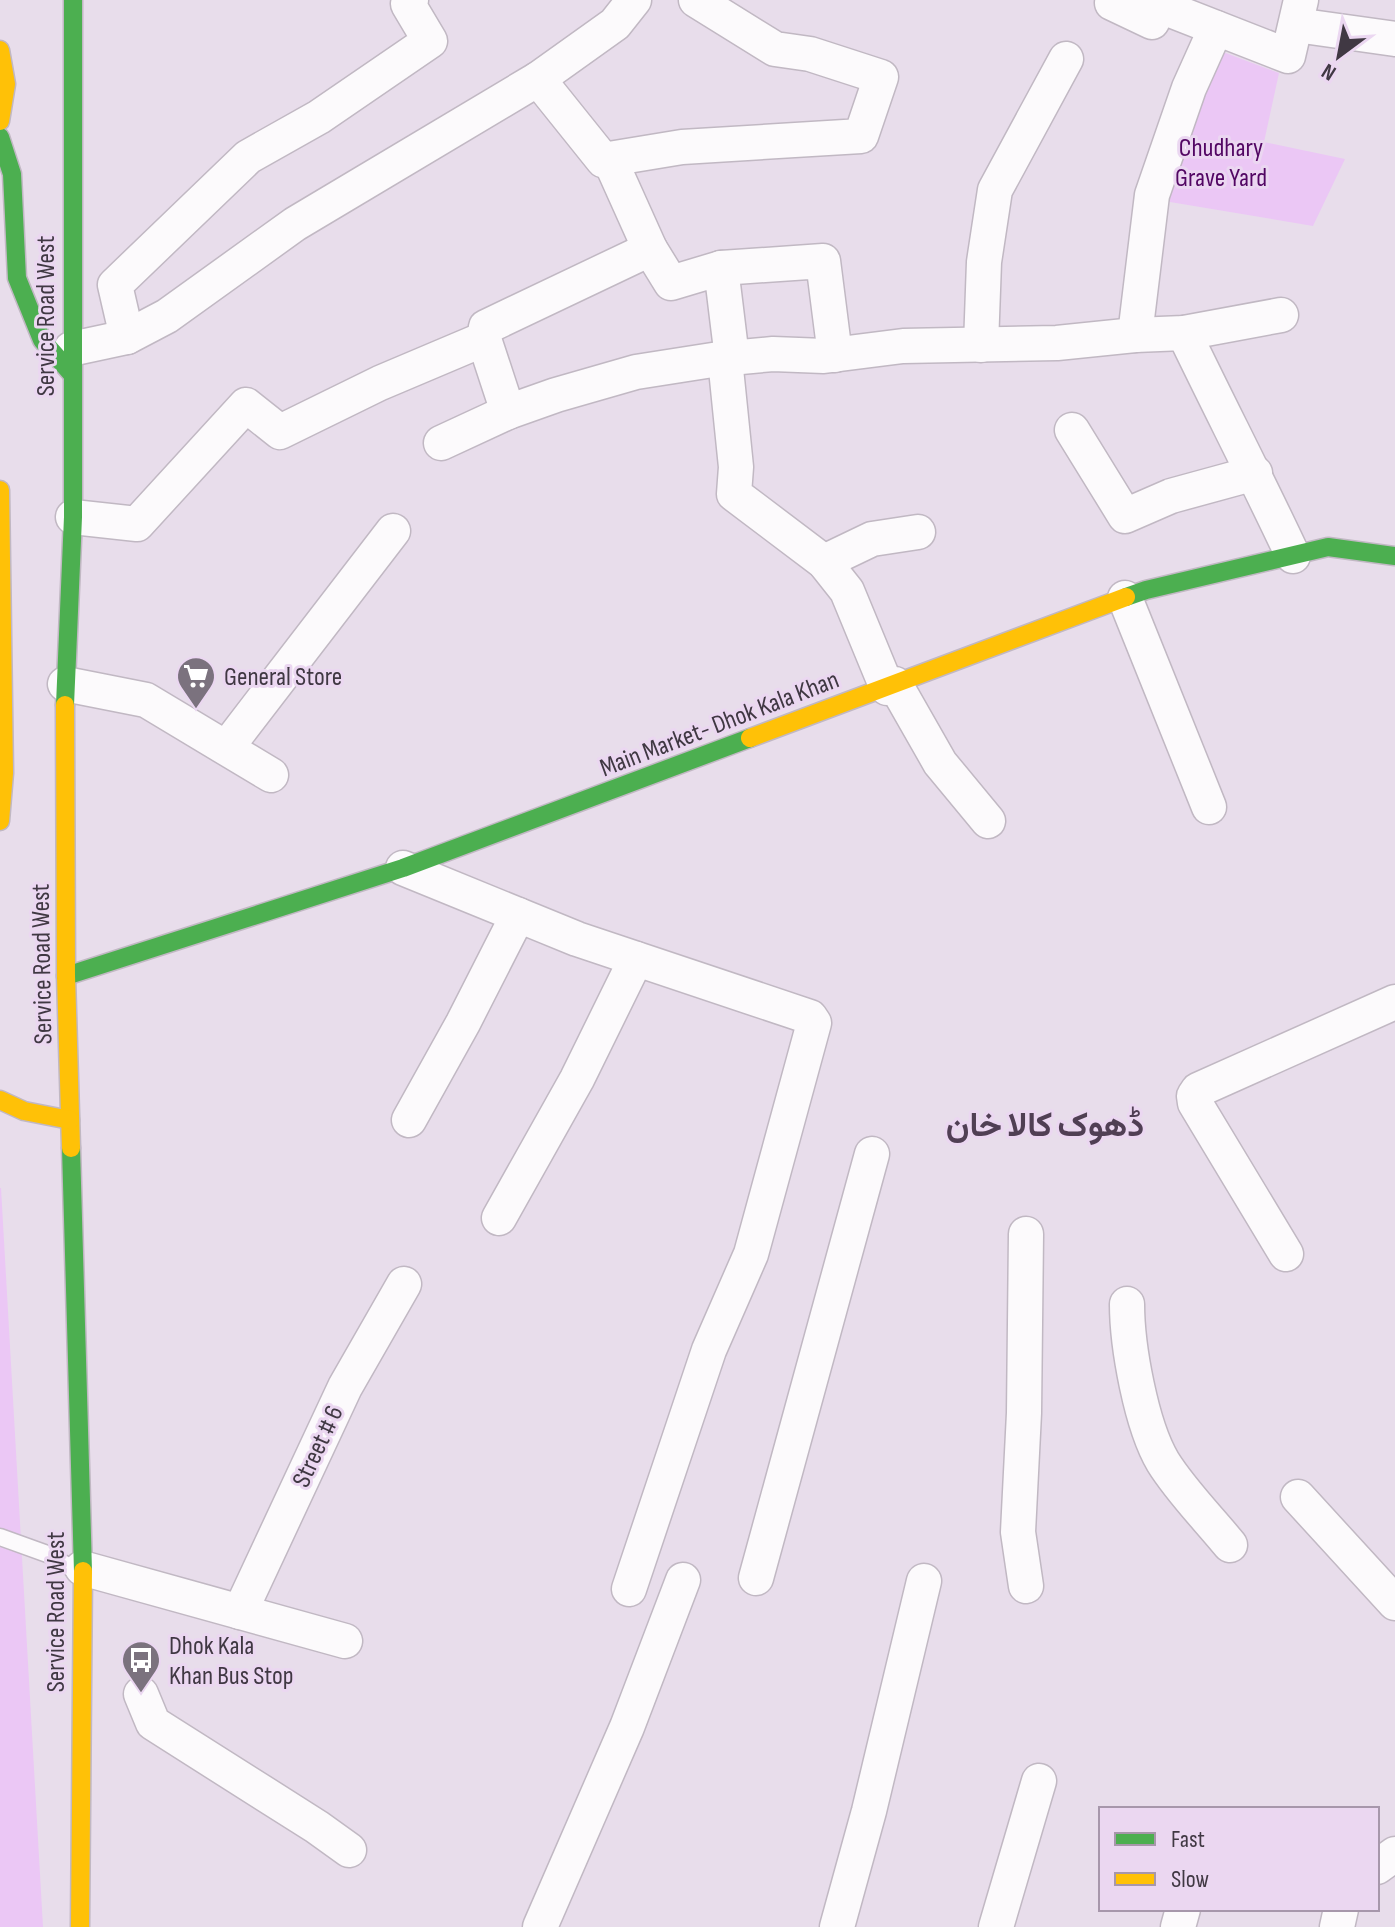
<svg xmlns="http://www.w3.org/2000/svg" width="1395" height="1927" font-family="'Sofia Sans Condensed',Vazirmatn,sans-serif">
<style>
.green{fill:#ebc7f5}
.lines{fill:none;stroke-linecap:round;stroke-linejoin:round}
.lane-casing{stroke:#c1b8c3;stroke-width:19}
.street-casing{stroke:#c1b8c3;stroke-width:37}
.fast-casing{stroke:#c1b8c3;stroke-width:21}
.slow-casing{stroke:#c1b8c3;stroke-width:21}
.lane{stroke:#fcfafc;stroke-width:16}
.street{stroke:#fcfafc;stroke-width:34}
.fast{stroke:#4caf50;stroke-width:18}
.slow{stroke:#ffc107;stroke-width:18}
.labels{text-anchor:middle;stroke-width:6;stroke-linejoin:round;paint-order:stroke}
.park-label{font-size:26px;fill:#520763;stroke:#ebd7f1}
.street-label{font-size:26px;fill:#403843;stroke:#ebd7f1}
.poi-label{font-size:26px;fill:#403843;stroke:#ebd7f1;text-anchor:start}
.district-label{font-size:34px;font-weight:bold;fill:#503f54;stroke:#ebd7f1}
</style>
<rect width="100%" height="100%" fill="#e8ddeb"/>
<!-- green -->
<g class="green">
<path d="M1215 49 1279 73 1264 142 1345 159 1313 226 1158 200Z"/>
<path d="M0 1188H1L43 1927H0Z"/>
</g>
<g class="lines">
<!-- lane casing -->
<g class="lane-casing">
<path id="lane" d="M0 1537 50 1555 79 1573"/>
</g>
<!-- street casing -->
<g class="street-casing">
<g id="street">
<path d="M1112 3 1152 22 1163 0"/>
<path d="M1160 6 1288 56 1301 0"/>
<path d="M1296 25 1395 39"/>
<path d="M538 79 615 24 634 0"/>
<path d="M610 160 650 249 671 283 721 268 732 358"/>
<path d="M721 268 823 261 835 355"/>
<path d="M1184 333C1220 408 1258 481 1293 556"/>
<path d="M1135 335 1152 195 1189 88 1216 28"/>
<path d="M127 337 115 285 248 157 319 117 430 41 408 4 411 0"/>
<path d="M484 339 508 412"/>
<path d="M981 345 984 262 995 190 1066 59"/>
<path d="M71 349 127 337 167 316 295 224 538 79 603 160 682 147 861 136 881 77 810 54 775 49 696 0"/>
<path d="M725 359 736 467 734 494 824 562 847 591 887 688"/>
<path d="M1072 430 1125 516 1171 496 1255 473"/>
<path d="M441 443 508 412 556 395 636 372 719 359 773 354 824 356 903 346 1057 343 1135 335 1184 333 1281 315"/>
<path d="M73 517 137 524 246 405 280 432 380 383 484 339 486 327 650 249"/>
<path d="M824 562 872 539 918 532"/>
<path d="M1125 598 1209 807"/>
<path d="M65 684 146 700 271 775"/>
<path d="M895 684 940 763 988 821"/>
<path d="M227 747 393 531"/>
<path d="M403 868 577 939 810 1017 814 1023 751 1254 709 1350 629 1589"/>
<path d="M409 1120 463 1023 518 915"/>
<path d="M499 1218 577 1079 636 959"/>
<path d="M1026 1234 1024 1413 1018 1532 1026 1586"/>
<path d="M1286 1254 1195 1103 1194 1096 1198 1090 1395 1002"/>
<path d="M1127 1304C1127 1346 1141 1425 1163 1462 1181 1491 1208 1518 1230 1545"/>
<path d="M1298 1497 1395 1603"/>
<path d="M82 1568 345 1641"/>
<path d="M756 1578 872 1154"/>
<path d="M240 1612 345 1387 404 1284"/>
<path d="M141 1694 153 1723 317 1827 349 1850"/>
<path d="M1377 1867 1395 1854"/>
<path d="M540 1927 627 1727 683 1580"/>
<path d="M837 1927 869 1811 924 1581"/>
<path d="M996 1927 1039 1781"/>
<path d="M1178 1927 1183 1909"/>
<path d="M1337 1927 1341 1909"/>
</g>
</g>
<!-- fast casing -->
<g class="fast-casing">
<g id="fast">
<path d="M0 137 12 174 17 278 42 340 71 373"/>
<path d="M1126 597 1146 590 1328 547 1395 556"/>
<path d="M65 705 73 517V0"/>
<path d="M66 976 403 868 750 738"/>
<path d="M71 1148 83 1571"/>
</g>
</g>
<!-- slow casing -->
<g class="slow-casing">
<g id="slow">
<path d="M0 50 6 84 0 121"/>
<path d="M0 490 4 773 0 821"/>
<path d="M65 705 66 976 71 1148"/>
<path d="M750 738 1126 597"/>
<path d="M0 1100 24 1111 70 1120"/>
<path d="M80 1927 83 1571"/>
</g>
</g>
<!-- lane -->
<use href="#lane" class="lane"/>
<!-- street -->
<use href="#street" class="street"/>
<!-- fast -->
<use href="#fast" class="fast"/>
<!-- slow -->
<use href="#slow" class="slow"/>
</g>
<!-- icons -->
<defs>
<g id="supermarket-pin" transform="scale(2)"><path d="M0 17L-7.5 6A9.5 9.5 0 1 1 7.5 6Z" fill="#7b727e" stroke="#ebd7f1"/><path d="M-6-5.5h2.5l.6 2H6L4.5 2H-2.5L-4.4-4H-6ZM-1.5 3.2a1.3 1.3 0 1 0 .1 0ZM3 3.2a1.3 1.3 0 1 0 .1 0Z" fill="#fff"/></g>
<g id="bus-pin" transform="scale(2)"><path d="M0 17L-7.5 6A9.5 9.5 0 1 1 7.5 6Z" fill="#7b727e" stroke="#ebd7f1"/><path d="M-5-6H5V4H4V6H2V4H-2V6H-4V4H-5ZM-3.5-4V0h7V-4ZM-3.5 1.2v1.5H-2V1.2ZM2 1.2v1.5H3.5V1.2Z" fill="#fff"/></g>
</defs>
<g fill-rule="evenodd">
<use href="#supermarket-pin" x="196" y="676"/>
<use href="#bus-pin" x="141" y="1660"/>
</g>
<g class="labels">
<!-- park labels -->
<g class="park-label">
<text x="1221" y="156">Chudhary<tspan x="1221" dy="30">Grave Yard</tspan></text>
</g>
<!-- street labels -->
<g class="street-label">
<text transform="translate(45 316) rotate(-90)" y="9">Service Road West</text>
<text transform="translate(719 723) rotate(-21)" y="9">Main Market- Dhok Kala Khan</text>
<text transform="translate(41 964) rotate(-91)" y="9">Service Road West</text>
<text transform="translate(317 1446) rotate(-65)" y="9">Street # 6</text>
<text transform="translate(55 1612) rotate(-90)" y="9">Service Road West</text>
</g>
<!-- poi labels -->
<g class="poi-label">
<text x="224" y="685">General Store</text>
<text x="169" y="1654">Dhok Kala<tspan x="169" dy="30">Khan Bus Stop</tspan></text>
</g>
<!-- district labels -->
<g class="district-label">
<text x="1045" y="1136">ڈھوک کالا خان</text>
</g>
</g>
<!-- legend -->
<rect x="1099" y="1807" width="280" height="104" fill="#ebd7f1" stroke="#a797ab" stroke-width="2"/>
<rect x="1115" y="1833" width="40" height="12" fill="#4caf50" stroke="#a797ab" stroke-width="2"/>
<text x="1171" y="1847" font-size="24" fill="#403843">Fast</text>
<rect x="1115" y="1873" width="40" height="12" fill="#ffc107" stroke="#a797ab" stroke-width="2"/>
<text x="1171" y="1887" font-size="24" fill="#403843">Slow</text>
<!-- north arrow -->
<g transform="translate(1339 56) rotate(212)" stroke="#ebd7f1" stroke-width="6" paint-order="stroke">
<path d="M0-6L14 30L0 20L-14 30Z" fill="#403843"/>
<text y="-12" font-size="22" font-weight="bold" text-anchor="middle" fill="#403843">N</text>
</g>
</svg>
